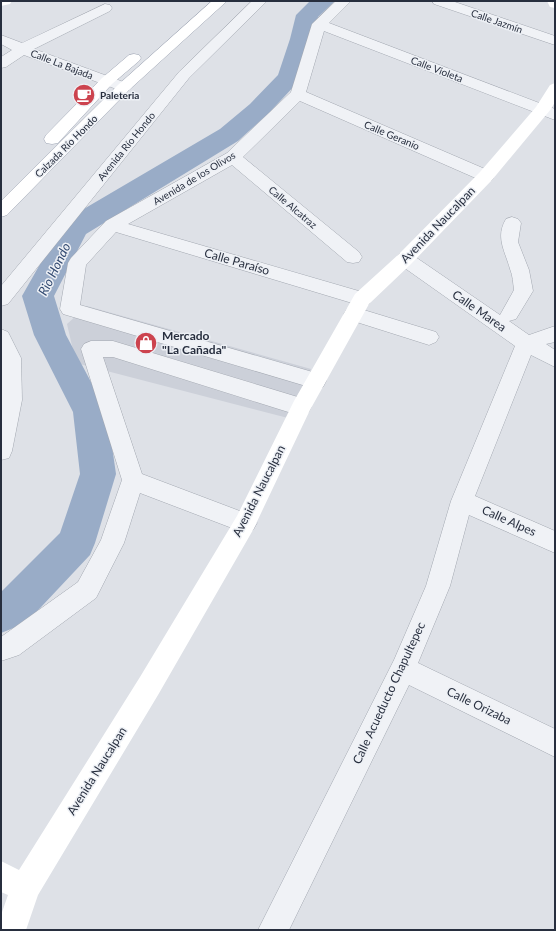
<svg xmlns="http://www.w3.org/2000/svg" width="556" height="931" font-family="Lato,sans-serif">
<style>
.built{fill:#ccd0d9}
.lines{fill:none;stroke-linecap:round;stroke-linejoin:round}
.river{fill:#99acc7;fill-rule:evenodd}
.street-casing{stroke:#a3a8b1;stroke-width:1}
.primary-casing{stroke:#9da4b3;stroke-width:1}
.street{fill:#f0f2f6;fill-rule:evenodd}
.secondary{fill:#fff;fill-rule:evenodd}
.primary{fill:#fff;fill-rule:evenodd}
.labels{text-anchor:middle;stroke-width:3;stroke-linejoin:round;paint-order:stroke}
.far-street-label{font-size:10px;fill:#272e3e;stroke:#edf0f5}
.far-poi-label{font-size:10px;font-weight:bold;fill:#272e3e;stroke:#edf0f5;text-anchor:start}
.street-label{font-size:12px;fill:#272e3e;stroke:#edf0f5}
.poi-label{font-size:12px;font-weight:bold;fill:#272e3e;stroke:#edf0f5;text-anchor:start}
.water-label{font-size:13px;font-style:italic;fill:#324a71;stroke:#edf0f5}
</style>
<rect width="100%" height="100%" fill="#dee1e7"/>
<!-- built -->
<path class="built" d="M87 306 311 369 288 418 76 363 67 324Z"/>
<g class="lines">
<!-- river -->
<path class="river" d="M310 1H335L318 17 314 39 301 77 298 82 268 114 238 141 86 234 54 296 66 335 107 412 116 474 95 543 90 555 26 623 1 633V592L60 533 80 474 73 412 34 335 22 296 65 220 220 129 250 104 278 75 290 39 296 15Z"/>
<!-- street casing -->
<g class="street-casing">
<g id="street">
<path d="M252 1H267L189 78 8 304 1 306V286L179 72Z"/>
<path d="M336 1H351L329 23 555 109V120L324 31 306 92 492 172 494 176 492 180 486 181 480 180 300 101 243 157 359 252 362 257 359 262 353 263 347 262 232 165 128 224 369 294 371 299 369 304 362 306 116 232 86 265 80 305 323 375 326 381 323 387 316 389 63 314 60 309 68 263 71 258 106 221 227 153 291 92 312 24Z"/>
<path d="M432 1H452L555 36V45L434 4Z"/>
<path d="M105 4 110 5 112 8 110 11 34 49 129 84 132 87 129 90H119L24 55 6 67 1 68V57L12 50 1 44V35L22 43Z"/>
<path d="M512 217 518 219 521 223 518 242 529 270 533 291 516 319 509 321 529 335 555 326V342L546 344 555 350V367L531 355 475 496 555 531V553L469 515 450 586 418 663 555 729V757L409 685 289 930H258L394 660 426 586 451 501 515 346 399 264 396 259 399 254 405 252 411 254 500 315 514 290C513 283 513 276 510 269 505 251 495 237 506 219Z"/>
<path d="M354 307 436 332 439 337 436 342 429 345 347 319 344 314 347 309Z"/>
<path d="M1 329 8 332 21 358 22 400 12 451 9 458 1 460Z"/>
<path d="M91 341H113L301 398 308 401 311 407 308 413 301 416 113 357H103L142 474 253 516 257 523 253 530 245 533 140 493 124 543 96 598 19 655 1 661V637L78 582 101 540 122 480 81 349 84 344Z"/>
</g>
</g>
<!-- primary casing -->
<g class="primary-casing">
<g id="primary">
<path d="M212 1H227L129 90 7 215 1 217V201L119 84Z"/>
<path d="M134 54 139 55 141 58 139 61 112 84 58 143 52 144 46 143 44 139 46 135 102 78 129 55Z"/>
</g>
</g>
<!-- street -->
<use href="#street" class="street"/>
<!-- secondary -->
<g class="secondary">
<path d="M1 1H12L10 4 1 6Z"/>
<path d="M547 1H555V8L550 7Z"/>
<path d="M555 83V102L551 109 492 180 411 264 369 304 310 410 253 530 158 695 38 895 26 930H1V915L8 895 1 892V861L19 870 140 677 237 516 294 401 355 294 399 254 480 172 536 107 550 85Z"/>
</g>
<!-- primary -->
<use href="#primary" class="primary"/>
</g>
<!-- icons -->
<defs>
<g id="cafe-disc" transform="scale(1.15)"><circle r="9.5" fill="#cc434e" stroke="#edf0f5"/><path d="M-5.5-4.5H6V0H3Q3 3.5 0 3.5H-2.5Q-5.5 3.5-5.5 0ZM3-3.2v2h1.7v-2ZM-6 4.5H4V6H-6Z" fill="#fff"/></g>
<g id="shop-disc" transform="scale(1.15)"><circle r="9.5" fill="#cc434e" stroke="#edf0f5"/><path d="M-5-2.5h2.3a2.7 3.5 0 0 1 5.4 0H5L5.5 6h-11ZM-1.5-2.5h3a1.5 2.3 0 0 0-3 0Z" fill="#fff"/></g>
</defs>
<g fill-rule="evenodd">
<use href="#cafe-disc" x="84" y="95"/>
<use href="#shop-disc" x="146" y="343"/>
</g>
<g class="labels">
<!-- far-street labels -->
<g class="far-street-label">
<text transform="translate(497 21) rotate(19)" y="4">Calle Jazmín</text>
<text transform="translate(62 64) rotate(21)" y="4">Calle La Bajada</text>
<text transform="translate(437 69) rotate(21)" y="4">Calle Violeta</text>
<text transform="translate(392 135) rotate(23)" y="4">Calle Geranio</text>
<text transform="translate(66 146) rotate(-45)" y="4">Calzada Río Hondo</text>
<text transform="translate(126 146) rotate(-51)" y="4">Avenida Río Hondo</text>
<text transform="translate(194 178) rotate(-31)" y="4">Avenida de los Olivos</text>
<text transform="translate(293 207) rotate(40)" y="4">Calle Alcatraz</text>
</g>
<!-- far-poi labels -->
<g class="far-poi-label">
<text x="100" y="99">Paleteria</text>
</g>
<!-- street labels -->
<g class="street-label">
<text transform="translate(438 225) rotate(-46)" y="4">Avenida Naucalpan</text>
<text transform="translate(237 262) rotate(16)" y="4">Calle Paraíso</text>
<text transform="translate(479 311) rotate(35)" y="4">Calle Marea</text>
<text transform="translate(259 491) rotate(-63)" y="4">Avenida Naucalpan</text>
<text transform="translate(509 521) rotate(24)" y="4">Calle Alpes</text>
<text transform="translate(389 693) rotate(-65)" y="4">Calle Acueducto Chapultepec</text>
<text transform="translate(479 706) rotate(26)" y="4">Calle Orizaba</text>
<text transform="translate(97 771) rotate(-58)" y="4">Avenida Naucalpan</text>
</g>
<!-- poi labels -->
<g class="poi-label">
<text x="162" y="340">Mercado<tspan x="162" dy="14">"La Cañada"</tspan></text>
</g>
<!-- water labels -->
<g class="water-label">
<text transform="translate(54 269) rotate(-64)" y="5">Rio Hondo</text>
</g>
</g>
<!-- border -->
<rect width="556" height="931" fill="none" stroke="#272e3e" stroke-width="4"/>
</svg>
